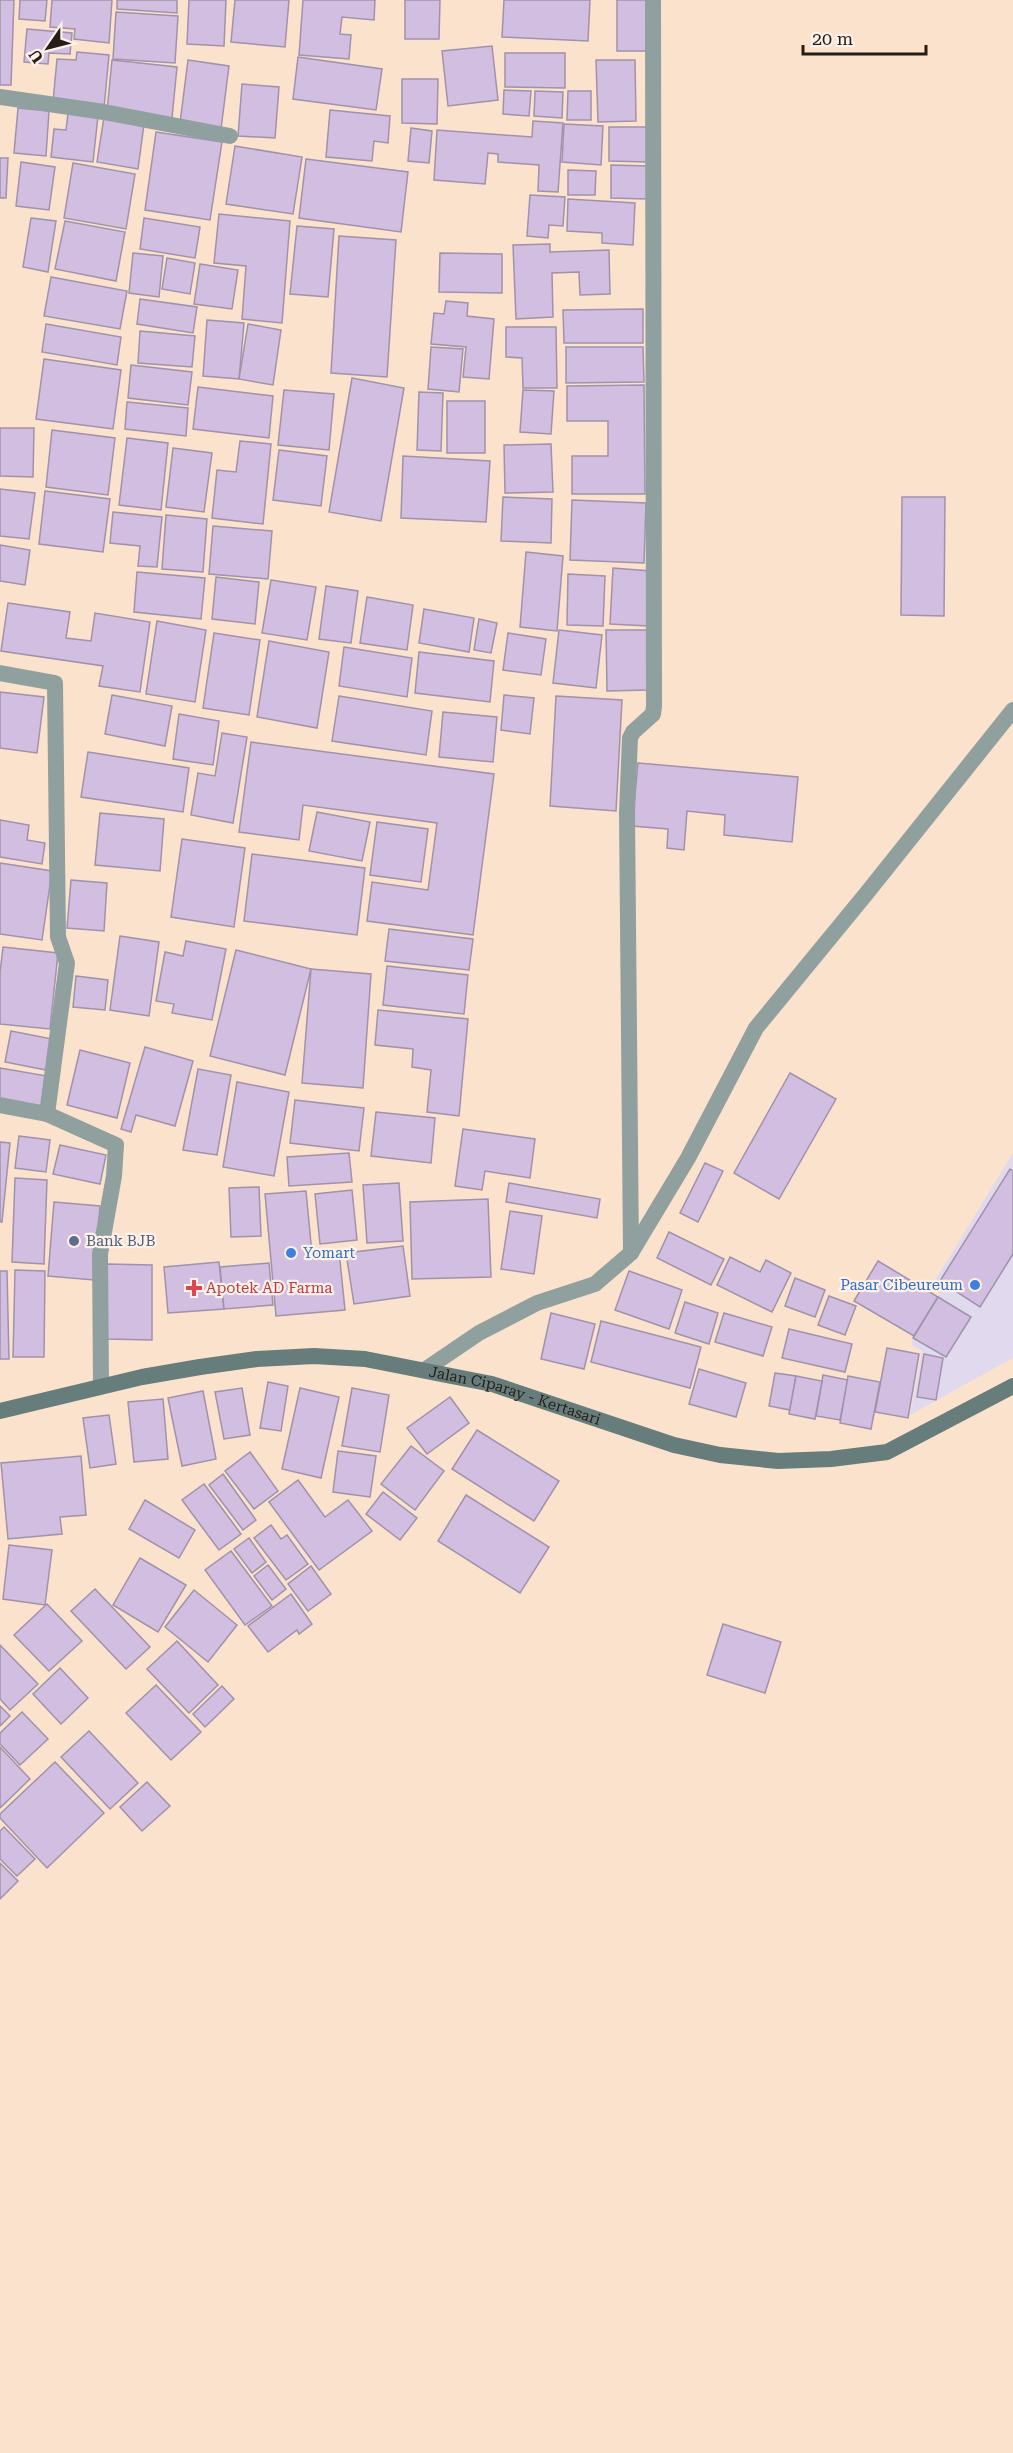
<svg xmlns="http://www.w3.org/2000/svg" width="1013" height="2453" font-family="'Roboto Serif',serif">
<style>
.commercial{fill:#e1d9ee}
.building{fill:#d1bee1;stroke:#a092ab;stroke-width:1.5}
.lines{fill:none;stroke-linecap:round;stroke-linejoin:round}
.minor{stroke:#90a09f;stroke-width:16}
.secondary{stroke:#667d7c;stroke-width:16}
.service-dot{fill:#5c6f8a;stroke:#fcf2ea;stroke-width:2}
.shop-dot{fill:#3f7fe0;stroke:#fcf2ea;stroke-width:2}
.health-dot{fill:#e0444e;stroke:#fcf2ea;stroke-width:2}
.labels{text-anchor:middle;stroke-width:4.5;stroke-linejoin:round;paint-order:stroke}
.service-label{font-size:15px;fill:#4e5e75;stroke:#fcf2ea;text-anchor:start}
.shop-label{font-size:15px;fill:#366cbe;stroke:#fcf2ea;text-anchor:start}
.health-label{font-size:15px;fill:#be3a42;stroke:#fcf2ea;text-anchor:start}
.street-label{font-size:15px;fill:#261d16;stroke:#fcf2ea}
</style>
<rect width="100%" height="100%" fill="#fbe2cd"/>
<!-- commercial -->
<path class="commercial" d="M1013 1153V1358L910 1415 922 1351 912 1345 913 1338 938 1297 940 1290 936 1279Z"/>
<!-- building -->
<g class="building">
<path d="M0 0H14L11 85H0Z"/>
<path d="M20 0H47L45 21 19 19Z"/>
<path d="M52 0H112L109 43 74 39 75 29 50 27Z"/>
<path d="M117 0H177V13L117 9Z"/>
<path d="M189 0H226L224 46 187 44Z"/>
<path d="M235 0H289L285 47 231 42Z"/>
<path d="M303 0H375L374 20 342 17 340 34 351 35 349 59 299 55Z"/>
<path d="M405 0H440L439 39H405Z"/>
<path d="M504 0H590L588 41 502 37Z"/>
<rect x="617" y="0" width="31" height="51"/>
<path d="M116 12 178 16 175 63 113 59Z"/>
<path d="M27 29 72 33 70 54 49 53 48 64 24 62Z"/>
<path d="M492 46 498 100 448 106 442 51Z"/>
<path d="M77 52 109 55 104 108 53 102 57 59 76 60Z"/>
<path d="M505 53H565V88L505 87Z"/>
<path d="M298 57 382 69 376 110 293 99Z"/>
<path d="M112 60 177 67 172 118 107 111Z"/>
<path d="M188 60 229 66 221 129 180 123Z"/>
<path d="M596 60H635L636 121 598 122Z"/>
<path d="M402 79H438L437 124 402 123Z"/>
<path d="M242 84 279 87 275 138 238 136Z"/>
<path d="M504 90 531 91 529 116 503 114Z"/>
<path d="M535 91 563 92 562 118 534 116Z"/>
<path d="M568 91H591V120H567Z"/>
<path d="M18 108 49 111 46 156 14 153Z"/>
<path d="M330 110 390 116 388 143 374 141 372 161 326 157Z"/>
<path d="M68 113 98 116 93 162 51 157 54 129 66 130Z"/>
<path d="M104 117 144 124 138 169 97 162Z"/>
<path d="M533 121 563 123 558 192 538 191 539 165 498 162V154L488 153 485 184 434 180 437 130 532 137Z"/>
<path d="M564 124 603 126 601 165 562 162Z"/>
<path d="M609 127H647V162L609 161Z"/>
<path d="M411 128 432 131 429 163 408 161Z"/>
<path d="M156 132 222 142 210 220 145 210Z"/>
<path d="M235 146 302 157 293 214 226 204Z"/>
<path d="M0 158H8L6 198H0Z"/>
<path d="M306 159 408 172 401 232 299 218Z"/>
<path d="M21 162 55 167 49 210 16 206Z"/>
<path d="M73 163 135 174 126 229 64 218Z"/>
<path d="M611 165 649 166 648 199 611 198Z"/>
<path d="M568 170 596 171 595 195H568Z"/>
<path d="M530 195 565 197 563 226 549 225 548 238 527 236Z"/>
<path d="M568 199 635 203 633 245 602 243V233L567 231Z"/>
<path d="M219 214 290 221 282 323 242 319 246 266 214 263Z"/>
<path d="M31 218 56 221 48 272 23 267Z"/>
<path d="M144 218 200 227 195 258 140 249Z"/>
<path d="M65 221 125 232 116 281 55 269Z"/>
<path d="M297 226 334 229 328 297 290 294Z"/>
<path d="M339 236 396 240 387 377 331 373Z"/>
<path d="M550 244V252L609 250 610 294 580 295 579 272 552 273 553 317 516 319 513 245Z"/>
<path d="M133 253 163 256 159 297 129 293Z"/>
<path d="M440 253 502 254V293L439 292Z"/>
<path d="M167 258 195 263 190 294 162 289Z"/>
<path d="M200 264 238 270 232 309 194 304Z"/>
<path d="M51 277 127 291 120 329 44 316Z"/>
<path d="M140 299 197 307 193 333 137 324Z"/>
<path d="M446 301 468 303 467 316 494 319 489 379 463 377 466 347 431 344 434 313 444 314Z"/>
<path d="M643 309V343H564L563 310Z"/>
<path d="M207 320 244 323 239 379 203 376Z"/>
<path d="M46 324 121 337 117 365 42 352Z"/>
<path d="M248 324 281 330 273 385 239 379Z"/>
<path d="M506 327H556L557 388H523L522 358 506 357Z"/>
<path d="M140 331 195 336 192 367 138 363Z"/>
<path d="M431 347 463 349 459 392 428 389Z"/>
<path d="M566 347H643L644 382 566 383Z"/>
<path d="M44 359 121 370 113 429 36 419Z"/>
<path d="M131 365 192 372 188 405 128 398Z"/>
<path d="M352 378 404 388 381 521 329 512Z"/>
<path d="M644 385 645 494H572V456H608V421H567V386Z"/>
<path d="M198 387 273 396 269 438 193 429Z"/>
<path d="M284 390 334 394 329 450 278 445Z"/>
<path d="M523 390 554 391 551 434 520 432Z"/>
<path d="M419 392 443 393 441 451 417 450Z"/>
<rect x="447" y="401" width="38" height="52"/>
<path d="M127 402 188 408 186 436 125 429Z"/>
<path d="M0 428H34L33 477 0 476Z"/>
<path d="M52 430 115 438 108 495 46 487Z"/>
<path d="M127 438 168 443 161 510 119 505Z"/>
<path d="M240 441 271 444 263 524 212 518 217 470 236 472Z"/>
<path d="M551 444 553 492 505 493 504 445Z"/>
<path d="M173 448 212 453 204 512 166 507Z"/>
<path d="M279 450 327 456 321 506 273 500Z"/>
<path d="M403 456 490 461 486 522 401 518Z"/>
<path d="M0 489 35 493 29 539 0 536Z"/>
<path d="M45 491 110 499 103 552 39 544Z"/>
<path d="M503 497 552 499 551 543 501 541Z"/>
<path d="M902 497H945L944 616 901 615Z"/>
<path d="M572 500 646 503 644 563 570 560Z"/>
<path d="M113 512 162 517 157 567 138 566 140 546 110 543Z"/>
<path d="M166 515 207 519 203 572 162 569Z"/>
<path d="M213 526 272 531 268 579 209 574Z"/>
<path d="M0 545 30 550 25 585 0 581Z"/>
<path d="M526 552 563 556 557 631 520 627Z"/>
<path d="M613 568 651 571 648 626 610 624Z"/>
<path d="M137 572 205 578 201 619 134 612Z"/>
<path d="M568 574 605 576 603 626 567 625Z"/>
<path d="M216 577 259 582 255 624 212 619Z"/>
<path d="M271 580 316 587 307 640 262 633Z"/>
<path d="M326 586 358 591 351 643 319 639Z"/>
<path d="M367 597 413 605 407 650 360 643Z"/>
<path d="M8 603 70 612 66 638 91 641 95 613 150 622 140 692 99 686 103 666 1 651Z"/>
<path d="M424 609 474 618 469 652 419 643Z"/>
<path d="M479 619 497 623 491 653 474 650Z"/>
<path d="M157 621 206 630 195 702 146 694Z"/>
<path d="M559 630 602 635 596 688 553 683Z"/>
<path d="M606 630H648L649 690 607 691Z"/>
<path d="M214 633 260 640 249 715 203 708Z"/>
<path d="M508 633 546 639 541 675 503 670Z"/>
<path d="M269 641 329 652 317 728 257 717Z"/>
<path d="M344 647 412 658 407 697 339 686Z"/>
<path d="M419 652 494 661 490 702 415 693Z"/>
<path d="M0 692 44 697 37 753 0 748Z"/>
<path d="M112 695 172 706 165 746 105 734Z"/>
<path d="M504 695 534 698 530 734 501 730Z"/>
<path d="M339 696 432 711 426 755 332 741Z"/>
<path d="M556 696 622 700 616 811 550 806Z"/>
<path d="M443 712 497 717 493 762 439 757Z"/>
<path d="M179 714 219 721 213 765 173 759Z"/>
<path d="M222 733 247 737 233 823 191 815 198 773 215 776Z"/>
<path d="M251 742 494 774 473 935 367 921 372 882 428 890 437 823 303 805 299 840 239 832Z"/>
<path d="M88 752 189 768 183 812 81 797Z"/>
<path d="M638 763 798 777 792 842 724 835 725 815 687 811 684 850 667 848 668 829 632 826Z"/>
<path d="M317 812 370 822 362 861 309 851Z"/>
<path d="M100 813 164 819 160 871 95 865Z"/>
<path d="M0 820 29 825 27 840 45 843 42 864 0 857Z"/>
<path d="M377 822 428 829 421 882 370 875Z"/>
<path d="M182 839 245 848 234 927 171 917Z"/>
<path d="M252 854 365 868 357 935 244 921Z"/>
<path d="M0 863 52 871 42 940 0 934Z"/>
<path d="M71 880 107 883 104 931 67 928Z"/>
<path d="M389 929 473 939 469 970 385 961Z"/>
<path d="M120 936 159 942 149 1016 110 1010Z"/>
<path d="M186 941 226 949 212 1020 172 1013 174 1004 156 1001 165 952 183 956Z"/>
<path d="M3 947 58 953 50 1029 0 1024V973Z"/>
<path d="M236 950 311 969 285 1075 210 1056Z"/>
<path d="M387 966 468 975 464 1014 383 1005Z"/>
<path d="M311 969 371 974 363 1088 302 1083Z"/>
<path d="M76 976 108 980 105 1010 73 1007Z"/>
<path d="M378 1010 468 1019 459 1116 427 1112 431 1070 412 1067 413 1049 375 1045Z"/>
<path d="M11 1031 52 1039 46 1070 5 1062Z"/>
<path d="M145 1047 193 1061 175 1126 136 1115 131 1132 121 1129Z"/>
<path d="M80 1050 130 1063 117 1118 67 1105Z"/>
<path d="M0 1068 47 1076 41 1106 0 1099Z"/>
<path d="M198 1069 231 1075 217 1155 183 1150Z"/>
<path d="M790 1073 836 1099 779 1199 734 1173Z"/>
<path d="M237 1082 289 1092 274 1176 223 1167Z"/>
<path d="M295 1100 364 1108 359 1151 290 1143Z"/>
<path d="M376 1112 435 1118 431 1163 371 1156Z"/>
<path d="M463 1129 535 1139 530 1178 485 1171 482 1190 455 1186Z"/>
<path d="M19 1136 50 1140 46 1172 15 1168Z"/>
<path d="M0 1142 10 1143 2 1222H0Z"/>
<path d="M60 1145 106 1155 100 1184 53 1174Z"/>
<path d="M349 1153 352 1182 289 1186 287 1157Z"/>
<path d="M705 1163 723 1171 698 1222 680 1213Z"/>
<path d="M1010 1169 1013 1171V1254L980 1307 940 1281Z"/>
<path d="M15 1178 47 1180 44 1264 12 1262Z"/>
<path d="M399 1183 403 1241 367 1243 363 1185Z"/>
<path d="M509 1183 600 1199 597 1218 506 1202Z"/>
<path d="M259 1187 261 1236 231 1237 229 1188Z"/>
<path d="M352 1190 357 1240 320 1244 315 1194Z"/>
<path d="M306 1191 312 1254 339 1251 345 1310 276 1316 265 1194Z"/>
<path d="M488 1199 491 1277 412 1279 410 1202Z"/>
<path d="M54 1202 100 1206 94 1280 48 1276Z"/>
<path d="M510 1211 542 1216 534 1274 501 1269Z"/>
<path d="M669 1232 724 1259 711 1285 657 1258Z"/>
<path d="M403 1246 410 1296 354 1304 346 1253Z"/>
<path d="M730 1257 760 1272 766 1260 791 1273 772 1312 717 1285Z"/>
<path d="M878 1261 938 1297 914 1336 854 1301Z"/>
<path d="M219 1262 224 1309 168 1313 164 1267Z"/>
<path d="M269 1263 273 1305 224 1309 220 1267Z"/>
<path d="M107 1264 152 1265V1340L107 1339Z"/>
<path d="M15 1270 45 1271 44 1357H13Z"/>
<path d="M0 1271H7L9 1359H0Z"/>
<path d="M629 1271 682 1290 669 1329 615 1310Z"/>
<path d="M795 1278 825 1290 815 1317 785 1306Z"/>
<path d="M829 1296 856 1306 845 1335 818 1325Z"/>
<path d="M938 1297 971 1317 946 1357 913 1338Z"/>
<path d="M685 1302 718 1313 709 1344 675 1333Z"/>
<path d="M551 1313 595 1324 584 1369 541 1359Z"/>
<path d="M724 1313 772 1327 763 1356 715 1342Z"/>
<path d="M601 1321 701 1347 690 1388 591 1362Z"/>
<path d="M789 1329 852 1344 845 1372 782 1358Z"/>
<path d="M887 1348 919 1354 908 1418 875 1412Z"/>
<path d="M924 1354 943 1358 936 1400 917 1397Z"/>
<path d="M699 1369 746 1383 736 1417 689 1404Z"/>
<path d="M775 1373 796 1376 790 1410 769 1406Z"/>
<path d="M823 1375 848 1380 840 1420 816 1416Z"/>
<path d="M796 1376 822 1381 815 1419 789 1414Z"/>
<path d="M848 1376 880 1382 871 1429 840 1423Z"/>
<path d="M268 1382 288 1386 281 1431 260 1428Z"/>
<path d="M242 1388 250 1435 224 1439 215 1392Z"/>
<path d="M300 1388 339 1397 321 1478 282 1469Z"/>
<path d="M352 1388 389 1395 380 1452 342 1446Z"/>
<path d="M203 1391 216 1459 182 1466 168 1398Z"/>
<path d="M450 1397 469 1423 427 1454 407 1428Z"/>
<path d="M163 1399 168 1459 134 1462 128 1402Z"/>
<path d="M109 1415 116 1464 90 1468 83 1418Z"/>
<path d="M477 1430 559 1481 534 1521 452 1469Z"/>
<path d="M411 1446 444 1471 415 1510 381 1484Z"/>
<path d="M338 1451 376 1456 370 1497 333 1492Z"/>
<path d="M250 1452 278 1491 254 1509 225 1471Z"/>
<path d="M81 1456 86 1515 60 1517 62 1534 8 1539 1 1463Z"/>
<path d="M223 1474 256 1520 243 1530 209 1485Z"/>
<path d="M298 1480 325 1517 348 1500 372 1531 319 1570 269 1502Z"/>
<path d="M204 1484 241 1534 219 1550 182 1500Z"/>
<path d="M383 1492 417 1518 400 1540 366 1514Z"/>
<path d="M466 1495 549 1547 520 1593 438 1541Z"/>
<path d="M145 1500 195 1530 179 1558 129 1529Z"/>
<path d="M271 1525 281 1539 287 1535 308 1564 286 1580 254 1538Z"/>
<path d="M249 1538 266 1562 252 1573 234 1549Z"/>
<path d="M9 1545 52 1550 45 1605 3 1599Z"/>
<path d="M231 1551 272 1606 245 1625 205 1570Z"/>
<path d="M140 1558 186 1585 158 1632 113 1605Z"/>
<path d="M268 1565 286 1589 272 1600 254 1576Z"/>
<path d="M311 1566 331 1594 308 1611 288 1584Z"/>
<path d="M95 1589 150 1647 126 1669 71 1611Z"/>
<path d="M194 1590 237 1625 208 1662 165 1627Z"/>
<path d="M291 1594 312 1624 299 1634 297 1630 268 1652 248 1626Z"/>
<path d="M47 1604 82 1641 49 1671 14 1635Z"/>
<path d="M723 1624 781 1642 765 1693 707 1675Z"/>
<path d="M177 1641 218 1685 189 1713 147 1669Z"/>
<path d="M0 1645 38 1684 10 1710 0 1699Z"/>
<path d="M60 1668 88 1698 61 1724 33 1694Z"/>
<path d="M156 1685 201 1732 171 1760 126 1713Z"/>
<path d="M222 1686 234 1699 205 1727 193 1714Z"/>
<path d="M0 1706 10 1716 0 1726Z"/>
<path d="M22 1712 48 1739 20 1765 0 1744V1733Z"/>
<path d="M89 1731 138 1783 110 1809 61 1757Z"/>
<path d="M0 1747 30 1779 0 1808Z"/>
<path d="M55 1762 104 1813 47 1868 0 1818V1814Z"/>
<path d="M147 1782 170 1806 142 1831 120 1807Z"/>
<path d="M4 1827 35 1859 17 1876 0 1859V1831Z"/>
<path d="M0 1863 18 1881 0 1899Z"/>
</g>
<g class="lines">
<!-- minor -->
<g class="minor">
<path d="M0 97 104 112 230 136"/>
<path d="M0 673 55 683 58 937 67 963 47 1114 0 1105"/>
<path d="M47 1114 116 1145 114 1176 100 1254 101 1386"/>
<path d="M631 1253 627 812 630 738 633 732 653 714 654 706 653 0"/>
<path d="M426 1369 479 1333 537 1303 595 1284 631 1253 688 1158 756 1028 866 894 1013 710"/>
</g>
<!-- secondary -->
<path class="secondary" id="s1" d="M0 1411 142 1377 200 1367 257 1359 314 1356 365 1359 492 1384 674 1445 720 1455 778 1461 831 1459 887 1452 1013 1386"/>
</g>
<!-- markers -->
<circle class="service-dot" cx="74" cy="1241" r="6"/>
<g class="shop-dot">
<circle cx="291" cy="1253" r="6"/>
<circle cx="975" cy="1285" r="6"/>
</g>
<path class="health-dot" d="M191 1279h6v6h6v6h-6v6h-6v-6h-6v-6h6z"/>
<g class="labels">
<!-- service labels -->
<g class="service-label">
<text x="86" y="1246">Bank BJB</text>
</g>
<!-- shop labels -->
<g class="shop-label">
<text x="303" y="1258">Yomart</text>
<text x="963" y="1290" text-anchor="end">Pasar Cibeureum</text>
</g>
<!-- health labels -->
<g class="health-label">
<text x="206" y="1293">Apotek AD Farma</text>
</g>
<!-- street labels -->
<g class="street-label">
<text dy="5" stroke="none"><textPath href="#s1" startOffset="525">Jalan Ciparay - Kertasari</textPath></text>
</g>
</g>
<!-- north arrow -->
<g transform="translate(48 48) rotate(235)" stroke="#fcf2ea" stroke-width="4.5" paint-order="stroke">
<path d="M0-4.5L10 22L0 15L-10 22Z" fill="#261d16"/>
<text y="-9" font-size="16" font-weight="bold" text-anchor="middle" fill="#261d16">U</text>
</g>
<!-- scale -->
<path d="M803 45v9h123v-9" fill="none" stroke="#261d16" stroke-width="3"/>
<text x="812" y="45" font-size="18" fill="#261d16" stroke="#fcf2ea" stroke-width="4.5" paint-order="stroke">20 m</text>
</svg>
